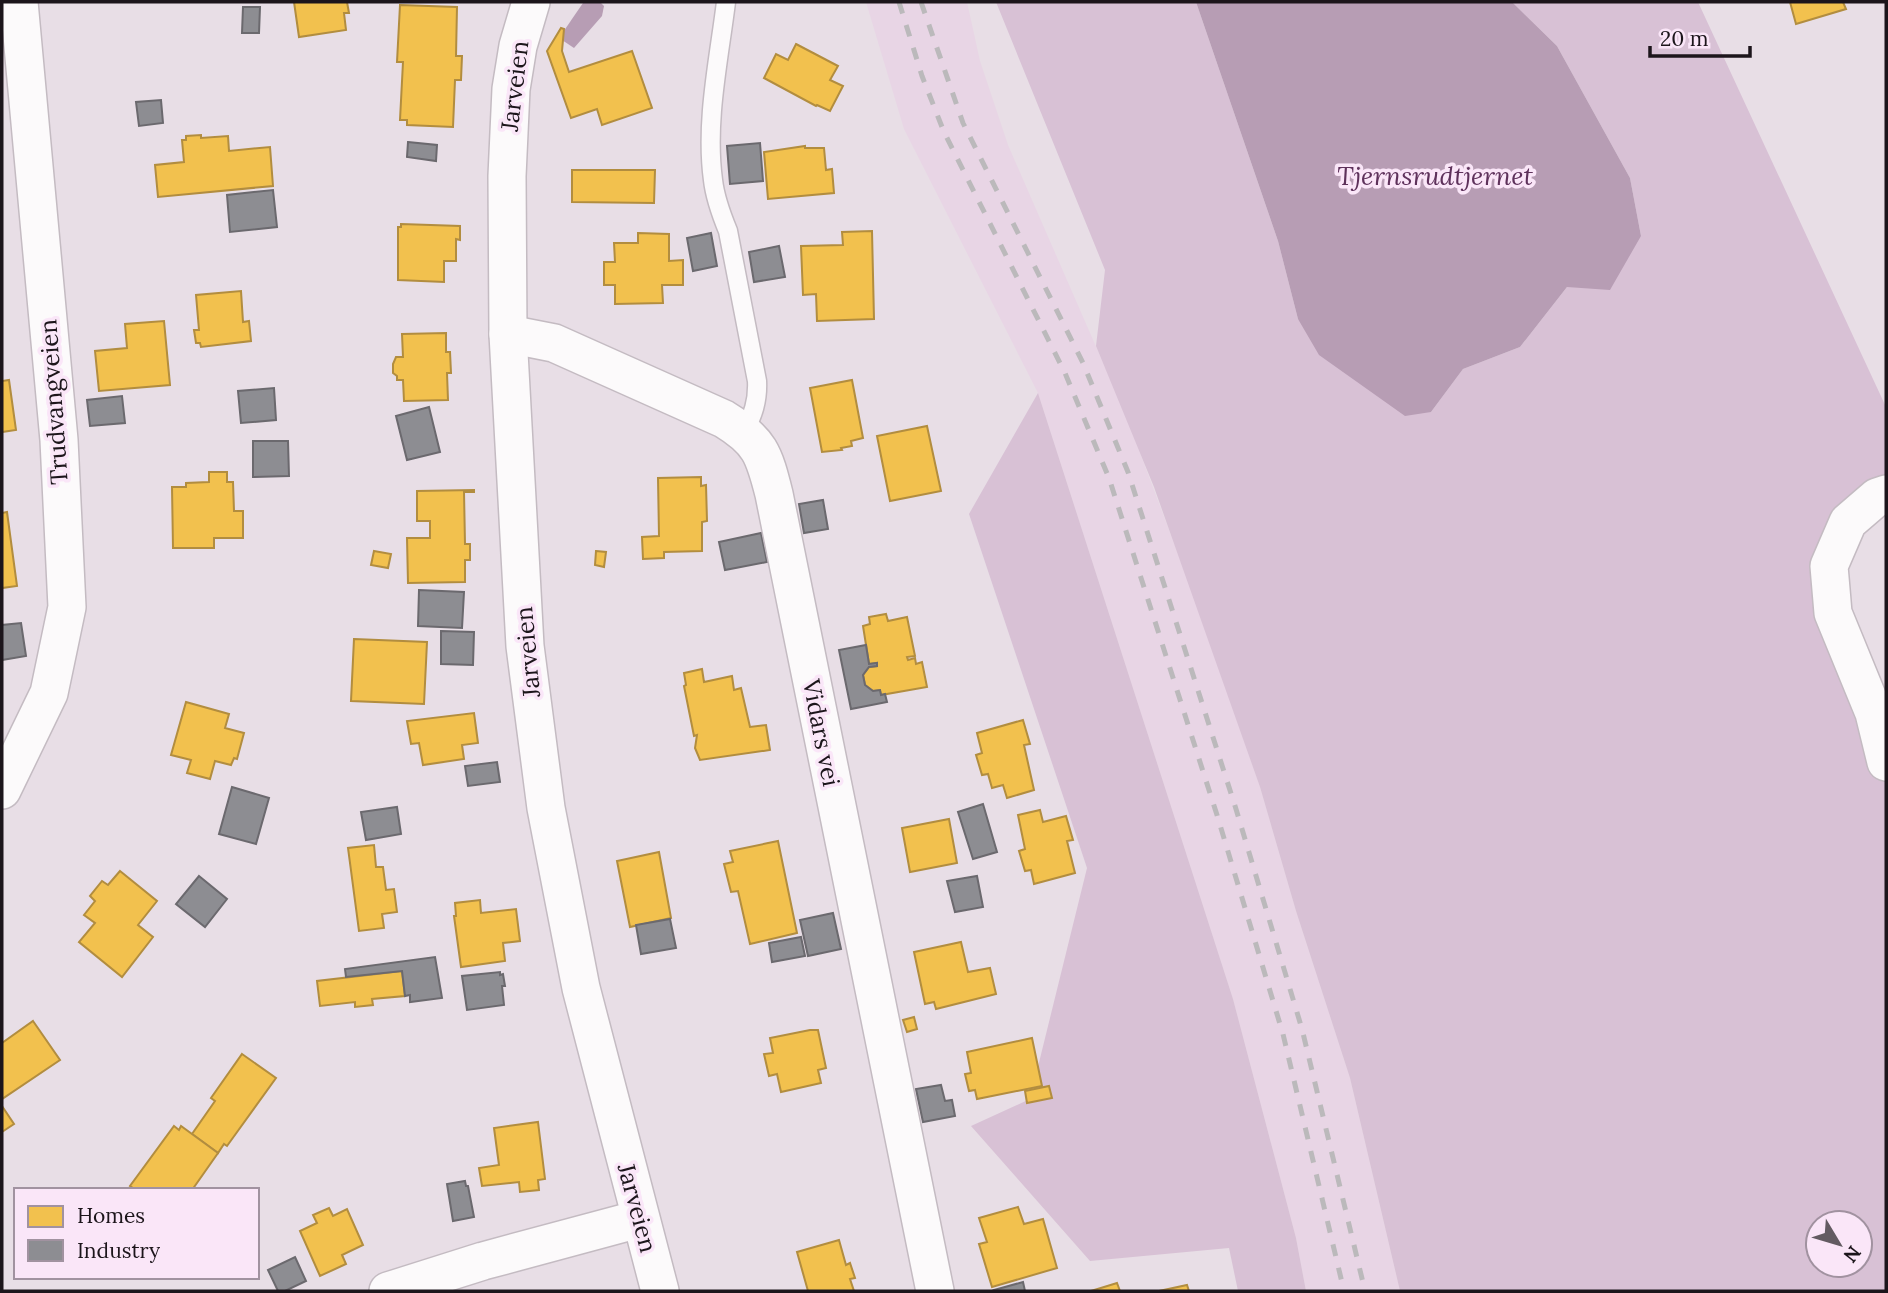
<svg xmlns="http://www.w3.org/2000/svg" width="1888" height="1293" font-family="Lora,serif">
<style>
.built{fill:#e8d5e5}
.green{fill:#d8c1d5;fill-rule:evenodd}
.water{fill:#b79db4}
.homes{fill:#f2c14e;stroke:#b28d3f;stroke-width:2}
.industry{fill:#8d8d92;stroke:#6b696e;stroke-width:2}
.lines{fill:none;stroke-linecap:round;stroke-linejoin:round}
.lane-casing{stroke:#c4bbc2;stroke-width:21}
.street-casing{stroke:#c4bbc2;stroke-width:40}
.lane{stroke:#fcfafb;stroke-width:18}
.street{stroke:#fcfafb;stroke-width:37}
.rail{stroke:#bbb9bb;stroke-width:5;stroke-dasharray:12 12;stroke-linecap:butt}
.labels{text-anchor:middle;stroke-width:7;stroke-linejoin:round;paint-order:stroke}
.street-label{font-size:24px;fill:#1c151b;stroke:#fae6f8}
.water-label{font-size:26px;font-style:italic;fill:#5e315b;stroke:#fae6f8}
</style>
<rect width="100%" height="100%" fill="#e8dee6"/>
<!-- built -->
<path class="built" d="M866 2H967L980 61 1008 145 1125 413 1198 607 1260 787 1296 911 1350 1078 1400 1291H1306L1296 1238 1233 999 1038 393 904 129Z"/>
<!-- green -->
<g class="green">
<path d="M996 2H1196L1278 241 1298 319 1431 412 1463 369 1520 347 1567 287 1641 236 1630 178 1557 46 1512 2H1698L1886 407V502L1829 566 1886 762V1291H1400L1350 1078 1296 911 1260 787 1154 487 1096 346 1105 270ZM1818 1223H1860V1265H1818Z"/>
<path d="M1038 393 1233 999 1296 1238 1306 1291H1238L1229 1248 1090 1261 971 1126 1030 1099 1087 868 969 514Z"/>
</g>
<!-- water -->
<g class="water">
<path d="M600 2 604 6 602 16 574 48 559 38 583 3Z"/>
<path d="M1196 2H1512L1557 46 1630 178 1641 236 1610 290 1567 287 1520 347 1463 369 1431 412 1405 416 1319 355 1298 319 1278 241Z"/>
</g>
<!-- homes -->
<g class="homes">
<path d="M294 2H347L349 13H344L346 30 299 37Z"/>
<path d="M1790 2H1843L1846 9 1796 24Z"/>
<path d="M400 5 457 7 456 56H462L461 80H455L453 127 407 125V120H400L403 62H397Z"/>
<path d="M561 28 564 29 562 51 569 72 632 51 652 108 602 125 597 109 571 118 547 51Z"/>
<path d="M796 44 838 66 830 80 843 86 830 111 817 105 816 106 764 78 776 54 788 60Z"/>
<path d="M201 135V138L228 136 229 151 270 147 273 186 158 197 155 165 184 162 182 140H186V136Z"/>
<path d="M805 146V148H824L826 170 832 169 834 193 768 199 764 152Z"/>
<path d="M572 170H655L654 203 572 202Z"/>
<path d="M401 224 460 226V240L456 239V261H444V282L398 280V227H401Z"/>
<path d="M872 231 874 319 817 321 816 294 803 295 801 246 843 245 842 232Z"/>
<path d="M638 233 669 234V261L683 260V285H662L663 303 615 304V285H604V262H615L614 243H638Z"/>
<path d="M241 291 243 322 249 321 251 341 201 347 200 343H196L194 330H199L196 295Z"/>
<path d="M164 321 170 385 99 391 95 351 127 348 125 324Z"/>
<path d="M446 333V352H450L451 373H447L448 400 404 401 403 380H397V376L393 373V364L396 357H403L402 334Z"/>
<path d="M9 380 16 430 2 432V381Z"/>
<path d="M852 380 863 438 851 441 852 446 841 448 842 450 822 452 810 388Z"/>
<path d="M927 426 941 491 890 501 877 436Z"/>
<path d="M209 472H227V482H233L234 511H243V538H214V548H173L172 487H186V483L209 482Z"/>
<path d="M701 477V486L706 485 707 521 702 522V551L664 552V558L643 559 642 537 659 536 658 478Z"/>
<path d="M474 490V492H464L465 544H470V560H465V582L408 583 407 538H430V521H417V491Z"/>
<path d="M7 512 17 586 2 588V513Z"/>
<path d="M374 551 391 554 388 568 371 565Z"/>
<path d="M596 551 606 552 604 567 595 565Z"/>
<path d="M886 614 888 621 907 617 915 656 907 657 908 660 915 658 916 664 922 662 927 687 881 695 880 690 873 691 865 685 863 675 869 667 877 666V663L869 664 863 626 870 624 869 617Z"/>
<path d="M354 639 427 642 424 704 351 701Z"/>
<path d="M702 669 704 682 732 676 734 690 741 688 750 727 766 725 770 750 700 760 695 748 697 735 694 736 684 686 686 685 684 673Z"/>
<path d="M186 702 229 714 225 728 244 733 237 759 234 758 231 765 215 761 210 779 187 773 191 760 171 755Z"/>
<path d="M474 713 478 743 462 745 464 759 423 765 419 743 411 744 407 721Z"/>
<path d="M1023 720 1030 744 1024 745 1034 790 1007 798 1003 785 992 788 988 774 982 775 976 755 982 753 977 733Z"/>
<path d="M1040 810 1043 822 1066 816 1073 840 1067 841 1075 873 1034 884 1031 870 1025 871 1019 851 1025 849 1018 815Z"/>
<path d="M949 819 957 863 910 872 902 828Z"/>
<path d="M778 841 797 933 750 944 738 891 731 892 724 864 733 862 730 851Z"/>
<path d="M374 845 376 867H383L386 890 394 889 397 912 382 914 384 928 359 931 348 848Z"/>
<path d="M659 852 671 918 630 927 617 861Z"/>
<path d="M120 871 157 901 138 925 153 937 122 977 79 942 95 923 84 915 95 901 90 896 102 881 108 885Z"/>
<path d="M480 900 481 913 516 909 520 941 503 943 505 961 461 967 454 916H456L455 903Z"/>
<path d="M961 942 968 972 990 968 996 994 936 1009 934 1002 925 1004 914 952Z"/>
<path d="M402 971 405 996 372 999 373 1005 355 1007V1002L320 1006 317 981Z"/>
<path d="M914 1017 917 1029 907 1032 903 1020Z"/>
<path d="M33 1021 60 1060 2 1099V1043Z"/>
<path d="M810 1030H818L826 1068 818 1070 821 1083 781 1092 777 1074 769 1076 764 1054 773 1053 770 1038Z"/>
<path d="M1032 1038 1042 1086 977 1099 975 1090 969 1091 965 1074 971 1073 967 1052Z"/>
<path d="M242 1054 276 1078 227 1146 224 1144 218 1153 192 1134 215 1101 211 1098Z"/>
<path d="M1049 1086 1052 1098 1027 1103 1025 1091Z"/>
<path d="M2 1106 14 1124 2 1132Z"/>
<path d="M538 1122 545 1179 538 1180 539 1190 520 1192 519 1182 482 1186 479 1168 499 1165 494 1128Z"/>
<path d="M174 1126 179 1130 181 1126 218 1153 192 1190H136L130 1186Z"/>
<path d="M1018 1207 1024 1224 1043 1219 1057 1268 992 1287 979 1244 987 1242 979 1218Z"/>
<path d="M329 1208 333 1216 347 1209 363 1245 342 1255 346 1264 320 1276 300 1231 317 1223 313 1215Z"/>
<path d="M839 1240 846 1265 850 1263 855 1278 850 1279 854 1291H808L797 1252Z"/>
<path d="M1117 1283 1120 1291H1091Z"/>
<path d="M1187 1285 1189 1291H1159Z"/>
</g>
<!-- industry -->
<g class="industry">
<path d="M243 7H260L259 33H242Z"/>
<path d="M161 100 163 123 139 126 136 102Z"/>
<path d="M408 142 437 145 436 161 407 157Z"/>
<path d="M760 143 763 181 730 184 727 146Z"/>
<path d="M273 190 277 227 230 232 227 195Z"/>
<path d="M711 233 717 266 693 271 687 238Z"/>
<path d="M779 246 785 277 754 282 749 252Z"/>
<path d="M274 388 276 420 241 423 238 391Z"/>
<path d="M122 396 125 423 90 426 87 400Z"/>
<path d="M429 407 440 452 407 460 396 416Z"/>
<path d="M253 441H288L289 476 253 477Z"/>
<path d="M823 500 828 529 804 533 799 504Z"/>
<path d="M761 533 767 562 725 570 719 542Z"/>
<path d="M419 590 464 592 462 628 418 626Z"/>
<path d="M21 623 26 656 2 660V625Z"/>
<path d="M441 631 474 632 473 665 441 664Z"/>
<path d="M866 645 869 664 877 663V666L869 667 863 675 865 685 873 691 880 690 881 695 885 694 887 702 851 709 839 650Z"/>
<path d="M497 762 500 782 468 786 465 766Z"/>
<path d="M232 787 269 798 256 844 219 834Z"/>
<path d="M983 804 997 852 973 859 958 812Z"/>
<path d="M397 807 401 834 366 840 361 812Z"/>
<path d="M199 876 227 899 205 927 176 904Z"/>
<path d="M977 876 983 907 955 912 947 881Z"/>
<path d="M833 913 841 949 808 956 800 920Z"/>
<path d="M670 919 676 948 641 954 636 925Z"/>
<path d="M801 937 805 956 772 962 769 943Z"/>
<path d="M435 957 442 998 410 1002V995L405 996 402 971 346 977 345 969Z"/>
<path d="M500 972V975L503 974 505 986H502L504 1005 467 1010 462 976Z"/>
<path d="M941 1085 945 1101 952 1100 955 1116 923 1122 916 1089Z"/>
<path d="M465 1181 466 1186H468L474 1217 453 1221 447 1184Z"/>
<path d="M295 1257 306 1281 285 1291H278L268 1270Z"/>
<path d="M1023 1282 1025 1291H995L994 1290Z"/>
</g>
<g class="lines">
<!-- lane casing -->
<g class="lane-casing">
<path id="lane" d="M726 2C719 59 705 122 713 180 715 198 721 214 728 231L757 381C758 401 753 415 744 432"/>
</g>
<!-- street casing -->
<g class="street-casing">
<g id="street">
<path d="M531 2 518 46 511 89 507 176 508 334 525 646 546 808 581 988 660 1291"/>
<path d="M508 334 554 343 724 419C760 441 764 454 774 494L935 1291"/>
<path d="M1886 494 1877 497 1848 522 1829 566 1833 613 1874 713 1886 762"/>
<path d="M2 790 49 693 67 607 59 440 19 2"/>
<path d="M388 1291 483 1261 639 1219"/>
</g>
</g>
<!-- lane -->
<use href="#lane" class="lane"/>
<!-- street -->
<use href="#street" class="street"/>
<!-- rail -->
<g class="rail">
<path d="M899 2 922 76 944 132 1065 373 1109 478 1217 815 1283 1034 1344 1291"/>
<path d="M921 2 963 123 1083 363 1128 472 1236 809 1302 1029 1365 1291"/>
</g>
</g>
<g class="labels">
<!-- street labels -->
<g class="street-label">
<text transform="translate(515 86) rotate(-83)" y="8">Jarveien</text>
<text transform="translate(54 402) rotate(-94)" y="8">Trudvangveien</text>
<text transform="translate(528 652) rotate(-95)" y="8">Jarveien</text>
<text transform="translate(821 733) rotate(79)" y="8">Vidars vei</text>
<text transform="translate(637 1208) rotate(75)" y="8">Jarveien</text>
</g>
<!-- water labels -->
<g class="water-label">
<text x="1435" y="185">Tjernsrudtjernet</text>
</g>
</g>
<!-- border -->
<rect width="1888" height="1293" fill="none" stroke="#1c151b" stroke-width="7"/>
<!-- legend -->
<rect x="14" y="1188" width="245" height="91" fill="#fae6f8" stroke="#a192a0" stroke-width="2"/>
<rect x="28" y="1206" width="35" height="21" fill="#f2c14e" stroke="#a192a0" stroke-width="2"/>
<text x="77" y="1223" font-size="21" fill="#1c151b">Homes</text>
<rect x="28" y="1240" width="35" height="21" fill="#8d8d92" stroke="#a192a0" stroke-width="2"/>
<text x="77" y="1258" font-size="21" fill="#1c151b">Industry</text>
<!-- north arrow -->
<g transform="translate(1839 1244) rotate(128)"><circle r="33" fill="#fae6f8" stroke="#a192a0" stroke-width="2"/>
<path d="M0-5L12 26L0 18L-12 26Z" fill="#635b62"/>
<text y="-10" font-size="19" font-weight="bold" text-anchor="middle" fill="#1c151b">N</text>
</g>
<!-- scale -->
<path d="M1650 46v10h100v-10" fill="none" stroke="#1c151b" stroke-width="3.5"/>
<text x="1660" y="46" font-size="21" fill="#1c151b" stroke="#fae6f8" stroke-width="5" paint-order="stroke">20 m</text>
</svg>
